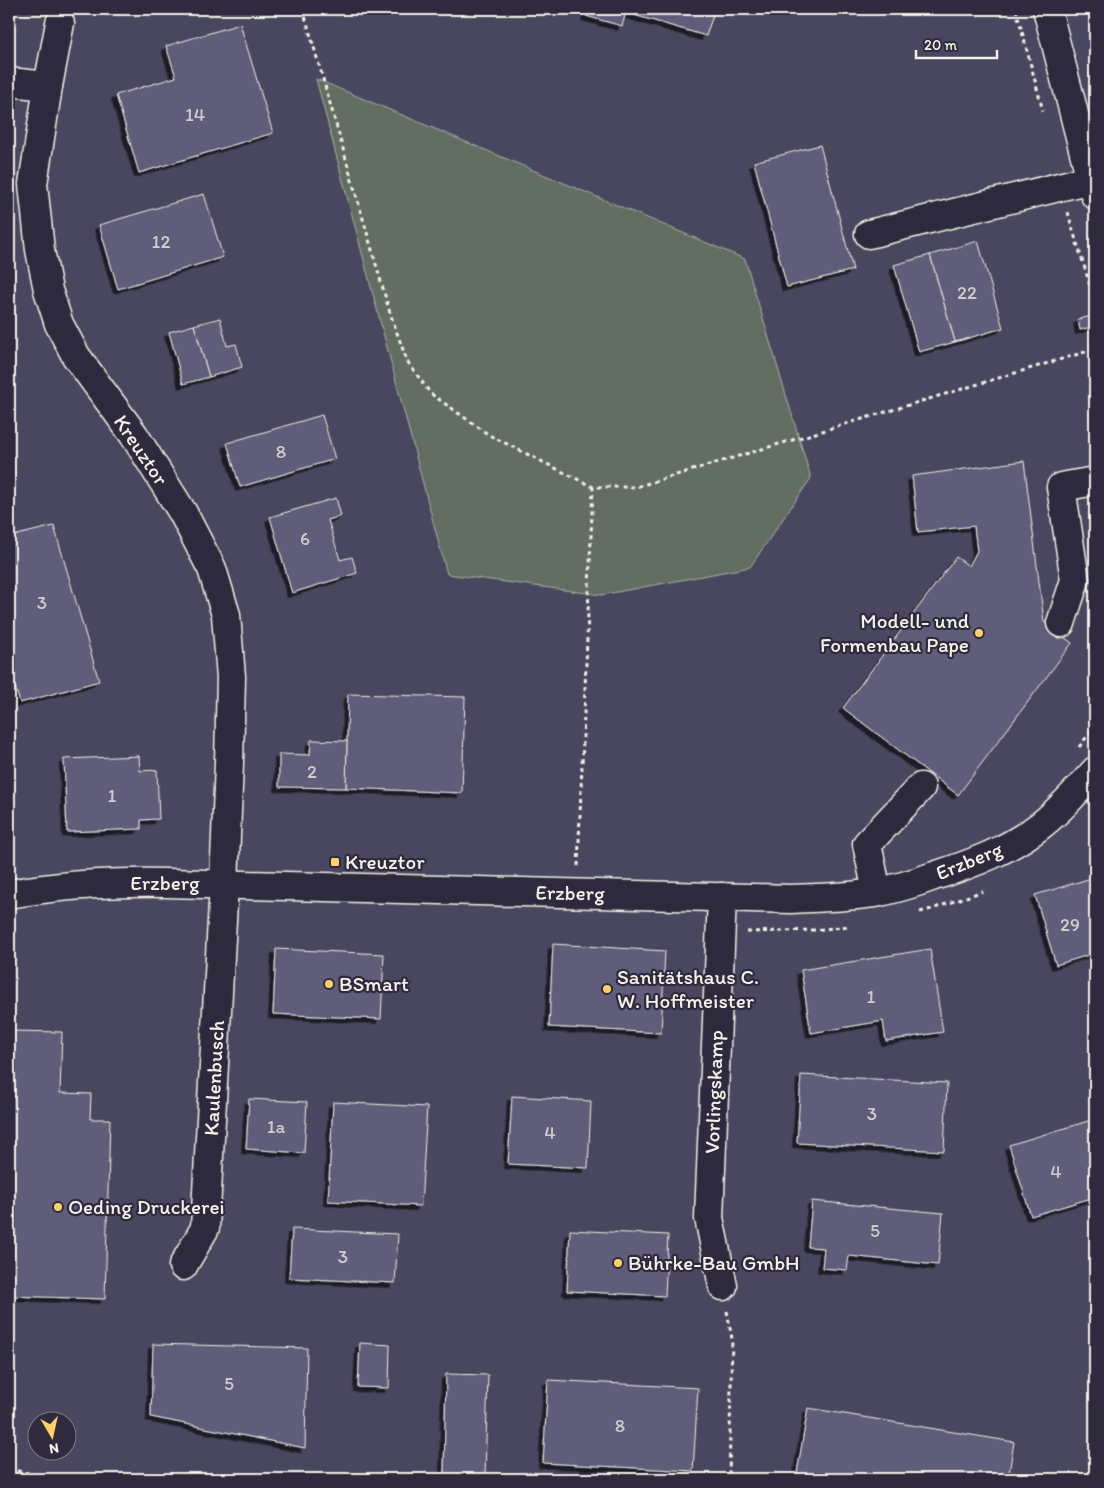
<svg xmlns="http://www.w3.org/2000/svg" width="1104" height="1488" font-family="Itim,sans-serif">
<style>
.built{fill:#4a475f;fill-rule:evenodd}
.green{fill:#626e62;stroke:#abb0a5}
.building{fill:#5e5d7a;stroke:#f4f1e8;filter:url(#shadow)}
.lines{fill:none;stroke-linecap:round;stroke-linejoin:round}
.minor-casing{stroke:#f4f1e8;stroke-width:31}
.path{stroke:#f4f1e8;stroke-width:3;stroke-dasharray:4 4;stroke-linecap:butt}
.minor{stroke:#2f2a3d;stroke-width:28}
.poi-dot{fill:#ffd166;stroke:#2f2a3d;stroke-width:2}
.labels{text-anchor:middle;stroke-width:4.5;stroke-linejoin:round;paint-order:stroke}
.number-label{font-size:19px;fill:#cecccc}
.street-label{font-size:21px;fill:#f4f1e8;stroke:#2f2a3d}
.poi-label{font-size:21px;fill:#f4f1e8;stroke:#2f2a3d;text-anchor:start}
</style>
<defs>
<filter id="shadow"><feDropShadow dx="-4.5" dy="4.5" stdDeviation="0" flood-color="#0009"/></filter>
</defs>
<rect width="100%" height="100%" fill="#3d394f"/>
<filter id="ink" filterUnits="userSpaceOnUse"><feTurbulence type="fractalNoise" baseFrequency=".02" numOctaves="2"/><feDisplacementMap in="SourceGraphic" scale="10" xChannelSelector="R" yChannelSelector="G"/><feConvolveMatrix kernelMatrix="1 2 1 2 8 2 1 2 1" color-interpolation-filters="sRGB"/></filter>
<g filter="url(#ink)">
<!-- built -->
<path class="built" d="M9 9H1095V1479H9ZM38 1420H68V1450H38Z"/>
<!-- green -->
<path class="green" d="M316 79 745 259 811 478 750 567 601 595 447 574Z"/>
<!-- building -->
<g class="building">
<path d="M588 9H627L622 26 586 16Z"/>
<path d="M629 9H715L706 36 627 13Z"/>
<path d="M240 24 273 133 139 173 116 95 176 77 166 46Z"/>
<path d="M820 145 853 270 787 287 754 162Z"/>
<path d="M204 194 223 257 118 289 99 225Z"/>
<path d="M978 241 1003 328 955 342 930 255Z"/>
<path d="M930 255 955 342 919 352 894 265Z"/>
<path d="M1093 316 1095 326 1080 330 1078 319Z"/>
<path d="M220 318 227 346 236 344 242 367 209 377 194 325Z"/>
<path d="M194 325 209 377 183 384 169 332Z"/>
<path d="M322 415 335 459 240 487 227 443Z"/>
<path d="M1024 461 1044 622 1072 643 958 795 843 708 956 557 969 566 977 551 974 526 918 532 912 476Z"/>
<path d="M336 498 341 516 328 520 340 560 352 557 357 573 292 593 270 517Z"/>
<path d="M54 526 99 681 20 703 9 667V537Z"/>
<path d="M348 694 465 697 462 793 346 788Z"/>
<path d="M311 740 347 741 346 788 279 787V754L310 755Z"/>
<path d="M139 756 140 771 157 770 159 819 141 820V829L67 832 64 759Z"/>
<path d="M1095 877V953L1056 965 1035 895Z"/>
<path d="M553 944 665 951 661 1033 549 1027Z"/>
<path d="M276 949 384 954 381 1019 273 1014Z"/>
<path d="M930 949 943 1032 886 1041 883 1021 811 1033 801 970Z"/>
<path d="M9 1031 62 1032 60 1093 91 1094 90 1119H110L105 1299 9 1296Z"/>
<path d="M801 1075 947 1083 944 1151 797 1143Z"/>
<path d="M512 1096 591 1101 588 1168 508 1164Z"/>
<path d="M249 1099 307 1102 304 1153 246 1149Z"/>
<path d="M333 1102 427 1107 421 1206 328 1201Z"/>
<path d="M1095 1119V1197L1031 1216 1009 1145Z"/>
<path d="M812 1201 943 1213 938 1265 849 1256 847 1270 822 1268 824 1248 808 1247Z"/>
<path d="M292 1229 398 1234 395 1283 289 1278Z"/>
<path d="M570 1230 668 1235 665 1296 567 1291Z"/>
<path d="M360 1343 390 1345 389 1388 358 1387Z"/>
<path d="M153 1344 307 1348 305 1448 151 1417Z"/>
<path d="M446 1374 488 1375 485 1476 444 1475Z"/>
<path d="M548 1380 698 1388 693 1471 543 1463Z"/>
<path d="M808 1408 1014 1442 1008 1479H796Z"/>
</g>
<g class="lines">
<!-- minor casing -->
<g class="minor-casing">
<g id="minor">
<path d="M1047 9 1095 195"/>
<path d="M60 23 48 86 33 184 40 250 48 290 59 324 76 356 134 435 183 513 212 569 226 615 231 677 229 763 224 884 205 1228 183 1266"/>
<path d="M9 82 48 86"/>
<path d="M869 234 1091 179"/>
<path d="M1061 623 1075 580 1061 487 1095 481"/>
<path d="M877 892 867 844 921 787"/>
<path d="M9 894C61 885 114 882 167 883L791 899C820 898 847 897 875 893 895 889 915 883 934 876 972 864 1009 850 1041 825 1061 809 1078 790 1095 771"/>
<path d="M722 897 709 1218 723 1286"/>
</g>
</g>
<!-- path -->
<g class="path">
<path d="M303 9 390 313 407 361 430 393 489 435 593 487"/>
<path d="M1016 9 1043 111"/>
<path d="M1068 212C1076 245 1090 277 1095 310"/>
<path d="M1079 747 1095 726"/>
<path d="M578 866 593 487H636L1095 349"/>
<path d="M920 912 932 909 983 891"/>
<path d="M747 932 815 930 850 926"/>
<path d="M727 1311 732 1339 729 1479"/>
<path d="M9 1469 55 1479"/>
</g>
<!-- minor -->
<use href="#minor" class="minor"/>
</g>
</g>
<!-- markers -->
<g class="poi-dot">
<circle cx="979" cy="633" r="5"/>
<rect x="330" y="857" width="10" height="10" rx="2.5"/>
<circle cx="329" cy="984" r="5"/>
<circle cx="607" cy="989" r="5"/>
<circle cx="58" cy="1207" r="5"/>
<circle cx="618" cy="1263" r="5"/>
</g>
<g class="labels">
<!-- number labels -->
<g class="number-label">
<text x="195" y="121">14</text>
<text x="161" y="248">12</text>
<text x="967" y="299">22</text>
<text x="281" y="458">8</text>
<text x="305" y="545">6</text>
<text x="42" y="609">3</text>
<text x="312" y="778">2</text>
<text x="112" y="802">1</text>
<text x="1070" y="931">29</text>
<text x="871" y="1003">1</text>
<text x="872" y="1120">3</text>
<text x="276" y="1133">1a</text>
<text x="550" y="1139">4</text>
<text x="1056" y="1178">4</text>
<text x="875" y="1237">5</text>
<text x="343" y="1263">3</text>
<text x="229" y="1390">5</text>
<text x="620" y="1432">8</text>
</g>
<!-- street labels -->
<g class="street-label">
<text transform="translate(141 450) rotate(56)" y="7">Kreuztor</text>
<text transform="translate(969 861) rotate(-22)" y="7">Erzberg</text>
<text x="165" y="890">Erzberg</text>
<text transform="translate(570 893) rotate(1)" y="7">Erzberg</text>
<text transform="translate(214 1078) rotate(-87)" y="7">Kaulenbusch</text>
<text transform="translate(714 1092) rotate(-88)" y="7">Vorlingskamp</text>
</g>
<!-- poi labels -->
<g class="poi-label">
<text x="969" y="628" text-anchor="end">Modell- und<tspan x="969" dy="24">Formenbau Pape</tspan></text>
<text x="345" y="869">Kreuztor</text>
<text x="617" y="984">Sanitätshaus C.<tspan x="617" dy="24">W. Hoffmeister</tspan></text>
<text x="339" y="991">BSmart</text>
<text x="68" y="1214">Oeding Druckerei</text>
<text x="628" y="1270">Bührke-Bau GmbH</text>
</g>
</g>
<!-- margin -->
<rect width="1104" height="1488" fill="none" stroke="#2f2a3d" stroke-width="30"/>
<rect x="15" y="15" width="1074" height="1458" fill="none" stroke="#f4f1e8" stroke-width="2" filter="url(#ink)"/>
<!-- north arrow -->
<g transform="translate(52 1436) rotate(171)"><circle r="24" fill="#2f2a3d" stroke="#7e7a81"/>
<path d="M0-4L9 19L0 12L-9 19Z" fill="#ffd166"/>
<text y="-8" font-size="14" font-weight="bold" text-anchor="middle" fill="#f4f1e8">N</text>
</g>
<!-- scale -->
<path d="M916 50v8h81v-8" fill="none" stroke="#f4f1e8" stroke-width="2.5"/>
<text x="924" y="50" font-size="15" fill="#f4f1e8" stroke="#2f2a3d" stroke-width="4" paint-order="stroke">20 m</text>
</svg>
